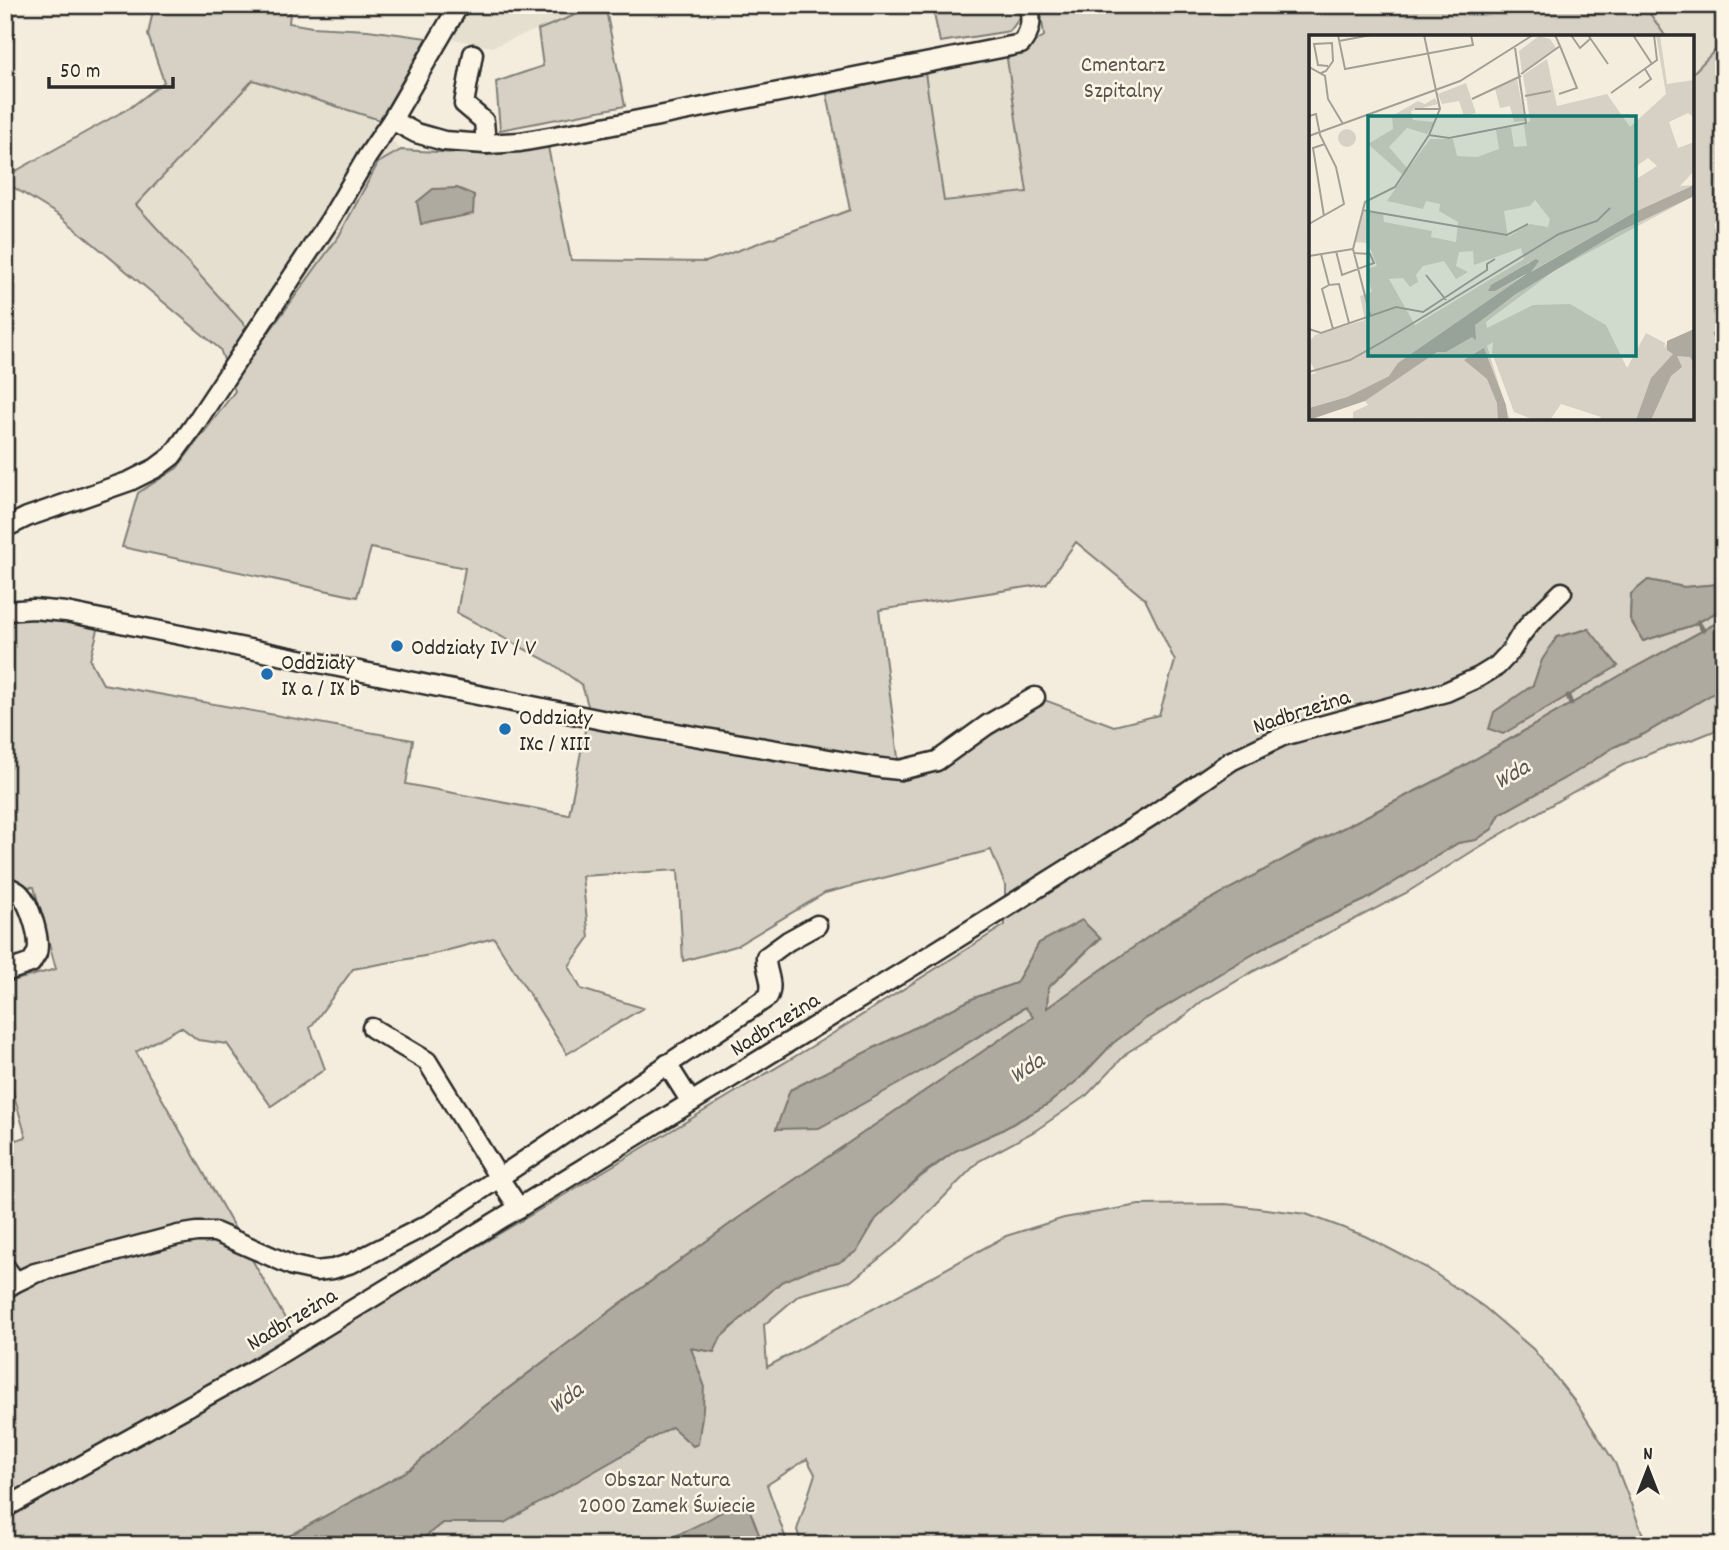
<svg xmlns="http://www.w3.org/2000/svg" width="1729" height="1550" font-family="Dekko,sans-serif">
<style>
.built{fill:#e5dfd0}
.green{fill:#d6d1c4;stroke:#807e78;stroke-width:2;fill-rule:evenodd}
.water{fill:#afaaa0;stroke:#7a7771;stroke-width:2}
.lines{fill:none;stroke-linecap:round;stroke-linejoin:round}
.stream{stroke:#7a7771;stroke-width:5}
.minor-casing{stroke:#2b2b2b;stroke-width:23}
.minor{stroke:#fcf5e5;stroke-width:18}
.poi-dot{fill:#1f6fb2;stroke:#fcf5e5;stroke-width:2.5}
.labels{text-anchor:middle;stroke-width:5;stroke-linejoin:round;paint-order:stroke}
.park-label{font-size:23px;fill:#565451;stroke:#fcf5e5}
.poi-label{font-size:23px;fill:#2b2b2b;stroke:#fcf5e5;text-anchor:start}
.street-label{font-size:23px;fill:#2b2b2b;stroke:#fcf5e5}
.water-label{font-size:24px;font-style:italic;fill:#595754;stroke:#fcf5e5}
.inset-road{fill:none;stroke:#a49f96;stroke-width:2}
.view{fill:#0f766e;fill-opacity:0.15;stroke:#0f766e;stroke-width:3.5}
.inset-edge{fill:none;stroke:#2b2b2b;stroke-width:3.5}
</style>
<rect width="100%" height="100%" fill="#f4edde"/>
<filter id="ink" filterUnits="userSpaceOnUse"><feTurbulence type="fractalNoise" baseFrequency=".0143" numOctaves="2"/><feDisplacementMap in="SourceGraphic" scale="14" xChannelSelector="R" yChannelSelector="G"/><feConvolveMatrix kernelMatrix="1 2 1 2 8 2 1 2 1" color-interpolation-filters="sRGB"/></filter>
<g filter="url(#ink)">
<!-- built -->
<g class="built">
<path d="M469 5H600L492 47 453 39Z"/>
<path d="M1644 5H1724V41L1692 74V37H1666Z"/>
<path d="M1007 59 1027 192 944 201 925 73Z"/>
<path d="M253 80 367 114 401 150 377 163 339 236 261 344 136 205Z"/>
</g>
<!-- green -->
<g class="green">
<path d="M154 5H291L289 23 312 27 368 30 427 38 380 120 253 80 136 205 261 343 339 236 378 163 401 150 493 155 548 147 571 260 706 262 850 210 827 94 925 73 944 201 1027 192 1007 59 1044 36 1040 5H1644L1666 37H1311V418H1692V74L1724 41V327L1712 335 1724 360V591L1719 584 1684 587 1648 580 1631 594 1630 619 1643 641 1693 625 1724 608V619L1628 671 1453 772 1308 846 1171 921 1047 1008 1048 988 1100 939 1039 943 1016 983 974 998 790 1090 929 1067 1026 1007 1034 1017 737 1219 621 1303 468 1419 411 1469 296 1532 275 1545H5V1143L26 1137 5 1064V983L56 969 34 887 5 886V616L28 615 99 626 90 660 103 684 413 740 406 784 569 815 589 709 582 685 553 664 457 613 465 568 371 548 357 597 122 547 138 493 177 468 235 391 220 349 60 216 5 182V177L131 107 164 82 148 35ZM1076 542 1145 599 1175 661 1159 715 1114 726 1042 699 955 760 926 775 901 781 879 610 1046 584ZM1588 629 1618 666 1494 712 1533 686 1557 637ZM991 850 1005 885V925L824 1039 519 1222 304 1348 292 1331 136 1052 181 1027 198 1040 227 1044 271 1106 325 1069 310 1028 353 969 430 955 494 938 567 1054 643 1008 581 989 569 966 589 938 582 876 678 870 683 961 736 946 825 893Z"/>
<path d="M600 5H605L625 106 500 130 496 82 543 66 538 30Z"/>
<path d="M932 5H1019L1021 16 1010 31 940 42Z"/>
<path d="M1724 687V727L1694 739 1661 749 1623 765 1573 792 1476 849 1406 893 1254 971 1201 1002 1180 1020 1128 1052 1087 1095 1035 1131 979 1161 900 1242 851 1281 799 1295 764 1325 767 1367 1006 1236 1064 1218 1139 1205 1226 1204 1306 1214 1365 1236 1427 1268 1484 1307 1533 1349 1576 1403 1615 1463 1647 1545H802L797 1530 815 1474 807 1459 767 1485 788 1545H414L519 1467 704 1385 690 1348 714 1352 721 1337 781 1282 955 1151 1000 1131 1048 1104 1079 1079 1113 1043 1145 1019 1229 968 1276 941 1365 900 1458 843 1476 839 1492 829 1500 814 1575 772 1614 747 1644 734Z"/>
</g>
<!-- water -->
<g class="water">
<path d="M457 188 474 195 473 214 421 224 417 202 433 189Z"/>
<path d="M1648 580 1684 587 1719 584 1724 591V608L1693 625 1643 641 1630 619 1631 594Z"/>
<path d="M1724 619V687L1644 734 1614 747 1576 772 1500 814 1492 829 1476 840 1458 843 1365 900 1276 941 1229 968 1145 1019 1113 1043 1079 1079 1048 1104 1000 1131 955 1151 921 1175 876 1219 857 1251 838 1263 809 1270 781 1282 721 1337 714 1352 691 1348 704 1385 703 1410 698 1444 693 1446 672 1427 504 1523H442L415 1545H275L296 1532 411 1469 468 1419 621 1303 737 1219 1033 1017 1025 1007 929 1067 819 1128 776 1129 790 1090 974 998 1016 983 1039 943 1082 920 1100 938 1048 988 1047 1008 1171 921 1308 846 1453 772 1628 671Z"/>
<path d="M1589 629 1618 666 1503 734 1489 729 1494 712 1533 685 1542 660 1557 637Z"/>
<path d="M746 1500 763 1545H661C677 1533 694 1528 711 1518 723 1511 732 1504 746 1500Z"/>
</g>
<g class="lines">
<!-- stream -->
<g class="stream">
<path d="M1698 622 1703 630"/>
<path d="M1568 696 1571 704"/>
</g>
<!-- minor casing -->
<g class="minor-casing">
<g id="minor">
<path d="M473 54 464 104 484 121 486 144"/>
<path d="M392 120 459 5"/>
<path d="M5 528 27 517 130 481 156 468 172 456 193 427 330 220 367 157 392 120 416 133 444 141 486 144 520 142 588 130 1021 44C1031 31 1032 22 1029 5"/>
<path d="M5 611 33 609 66 612 607 721 881 768 900 770 937 761 987 725 1035 697"/>
<path d="M5 886C11 888 16 890 20 894 30 904 41 939 37 953 35 956 33 959 31 963L5 972"/>
<path d="M372 1028 427 1061 499 1178 519 1208"/>
<path d="M667 1064 691 1102"/>
<path d="M5 1267 16 1282"/>
<path d="M5 1289 16 1282 35 1273 178 1235 197 1232H215L293 1266 316 1271 333 1269 352 1263 433 1222 768 997C775 983 765 971 766 957L788 941 817 925"/>
<path d="M5 1508 250 1372 406 1277 908 969 1071 867 1153 815 1231 761 1283 736 1446 692 1479 677 1497 666 1511 651 1520 636 1531 622 1562 592"/>
</g>
</g>
<!-- minor -->
<use href="#minor" class="minor"/>
</g>
</g>
<!-- markers -->
<g class="poi-dot">
<circle cx="397" cy="646" r="7"/>
<circle cx="267" cy="674" r="7"/>
<circle cx="505" cy="729" r="7"/>
</g>
<g class="labels">
<!-- park labels -->
<g class="park-label">
<text x="1123" y="71">Cmentarz<tspan x="1123" dy="26">Szpitalny</tspan></text>
<text x="667" y="1486">Obszar Natura<tspan x="667" dy="26">2000 Zamek Świecie</tspan></text>
</g>
<!-- poi labels -->
<g class="poi-label">
<text x="411" y="654">Oddziały IV / V</text>
<text x="281" y="669">Oddziały<tspan x="281" dy="26">IX a / IX b</tspan></text>
<text x="519" y="724">Oddziały<tspan x="519" dy="26">IXc / XIII</tspan></text>
</g>
<!-- street labels -->
<g class="street-label">
<text transform="translate(1301 710) rotate(-18)" y="8">Nadbrzeżna</text>
<text transform="translate(774 1023) rotate(-32)" y="8">Nadbrzeżna</text>
<text transform="translate(291 1318) rotate(-31)" y="8">Nadbrzeżna</text>
</g>
<!-- water labels -->
<g class="water-label">
<text transform="translate(1511 773) rotate(-30)" y="8">Wda</text>
<text transform="translate(1026 1067) rotate(-33)" y="8">Wda</text>
<text transform="translate(565 1397) rotate(-37)" y="8">Wda</text>
</g>
</g>
<!-- overview -->
<g transform="translate(1309 35)">
<rect width="385" height="385" fill="#f4edde"/>
<path d="M347 0H351L358 49 385 45V82L379 78 360 87 369 113 385 107V136L371 151 385 150 328 176 221 237 220 227 186 256 219 239 105 318 80 341 38 362 0 373V340L7 338 0 324V307L6 300 56 285 51 261 63 257 57 234 68 231 59 208 46 207 54 177 74 178 75 187 123 196 122 202 147 207 149 187 130 176 131 169 117 166 114 174 78 166 95 141 59 109 84 94 83 81 109 66 116 69 126 63 129 69 102 76 104 85 125 87 118 99 98 93 80 112 99 134 121 104H144L148 121 168 122 190 114 187 95 202 92 205 112 218 111 215 90 221 86 214 40 238 24 248 71 298 59 321 92 357 59ZM339 123 348 131 329 143 325 133ZM226 165 241 184 239 192 221 189 199 202 195 176 221 171ZM212 213 215 224 106 290 80 244 94 243 101 252 109 247 107 240 114 231 135 226 147 244 159 237 147 231 150 217 164 216 165 230ZM230 1 241 4 247 13 213 37 210 16ZM208 44 216 86 205 87 201 71 191 73 186 54ZM157 48 167 78 155 81 150 66 133 69 129 59ZM29 103a9 9 0 1 1 18 0a9 9 0 1 1-18 0ZM385 161 245 236 177 287 178 293 224 270 261 269 297 290 318 333 337 298 356 308 355 313 360 305 385 298V385H290L292 382 252 369 241 385H225L205 377 183 318 184 307 178 311 201 385H44V377L59 370 56 366 236 239 334 183Z" fill="#d6d1c4" fill-rule="evenodd"/>
<path d="M385 150V161L309 197 207 259 166 290 167 305 163 302 137 317H128L56 366 0 385V373L38 362 80 341 89 328 219 238 186 256H179L182 250 227 224 230 226 222 237 328 176ZM385 294V328L381 322 368 321 373 332 362 341 342 385H327L342 343 364 319 358 315V306ZM175 313 197 370 199 385H189L188 368 178 344 155 325Z" fill="#afaaa0"/>
<path class="inset-road" d="M29 0 36 34 164 10 162 0M115 0 131 74 120 100M262 0 271 13 281 4M279 0 299 29M324 0 343 29M30 6 62 0M0 32 16 41 19 64 34 89M12 38 17 36 24 26 23 8 5 9 9 30 19 31M212 39 251 11 246 0M330 53 342 44 336 34M302 58 348 25 345 0M250 59 268 53 251 11M216 61 242 56M163 64 212 41M106 74H131M0 81 7 79 11 100 27 132 35 169 0 189M0 101 151 46 224 0M53 175 198 200 219 189M15 181 4 113 16 109M27 216 33 240 65 228 61 219 44 218M12 219 20 250 30 249 40 288M0 221 44 214M117 240 137 265M20 250 13 254 24 294M61 280 44 214 56 167 86 152 120 100 140 103 217 88 206 13M0 294 12 298 87 272 114 277 178 235V229L186 224M0 337 41 325 73 307 250 199 288 186 301 173"/>
<path class="view" d="M59 81H327V321H59Z"/>
<rect width="385" height="385" class="inset-edge"/>
</g>
<!-- margin -->
<rect width="1729" height="1550" fill="none" stroke="#fcf5e5" stroke-width="28"/>
<rect x="14" y="14" width="1701" height="1522" fill="none" stroke="#2b2b2b" stroke-width="2.5" filter="url(#ink)"/>
<!-- north arrow -->
<g transform="translate(1648 1469)" stroke="#fcf5e5" stroke-width="5" paint-order="stroke">
<path d="M0-5L12 26L0 18L-12 26Z" fill="#2b2b2b"/>
<text y="-10" font-size="19" font-weight="bold" text-anchor="middle" fill="#2b2b2b">N</text>
</g>
<!-- scale -->
<path d="M49 77v10h124v-10" fill="none" stroke="#2b2b2b" stroke-width="3.5"/>
<text x="60" y="77" font-size="21" fill="#2b2b2b" stroke="#fcf5e5" stroke-width="5" paint-order="stroke">50 m</text>
</svg>
